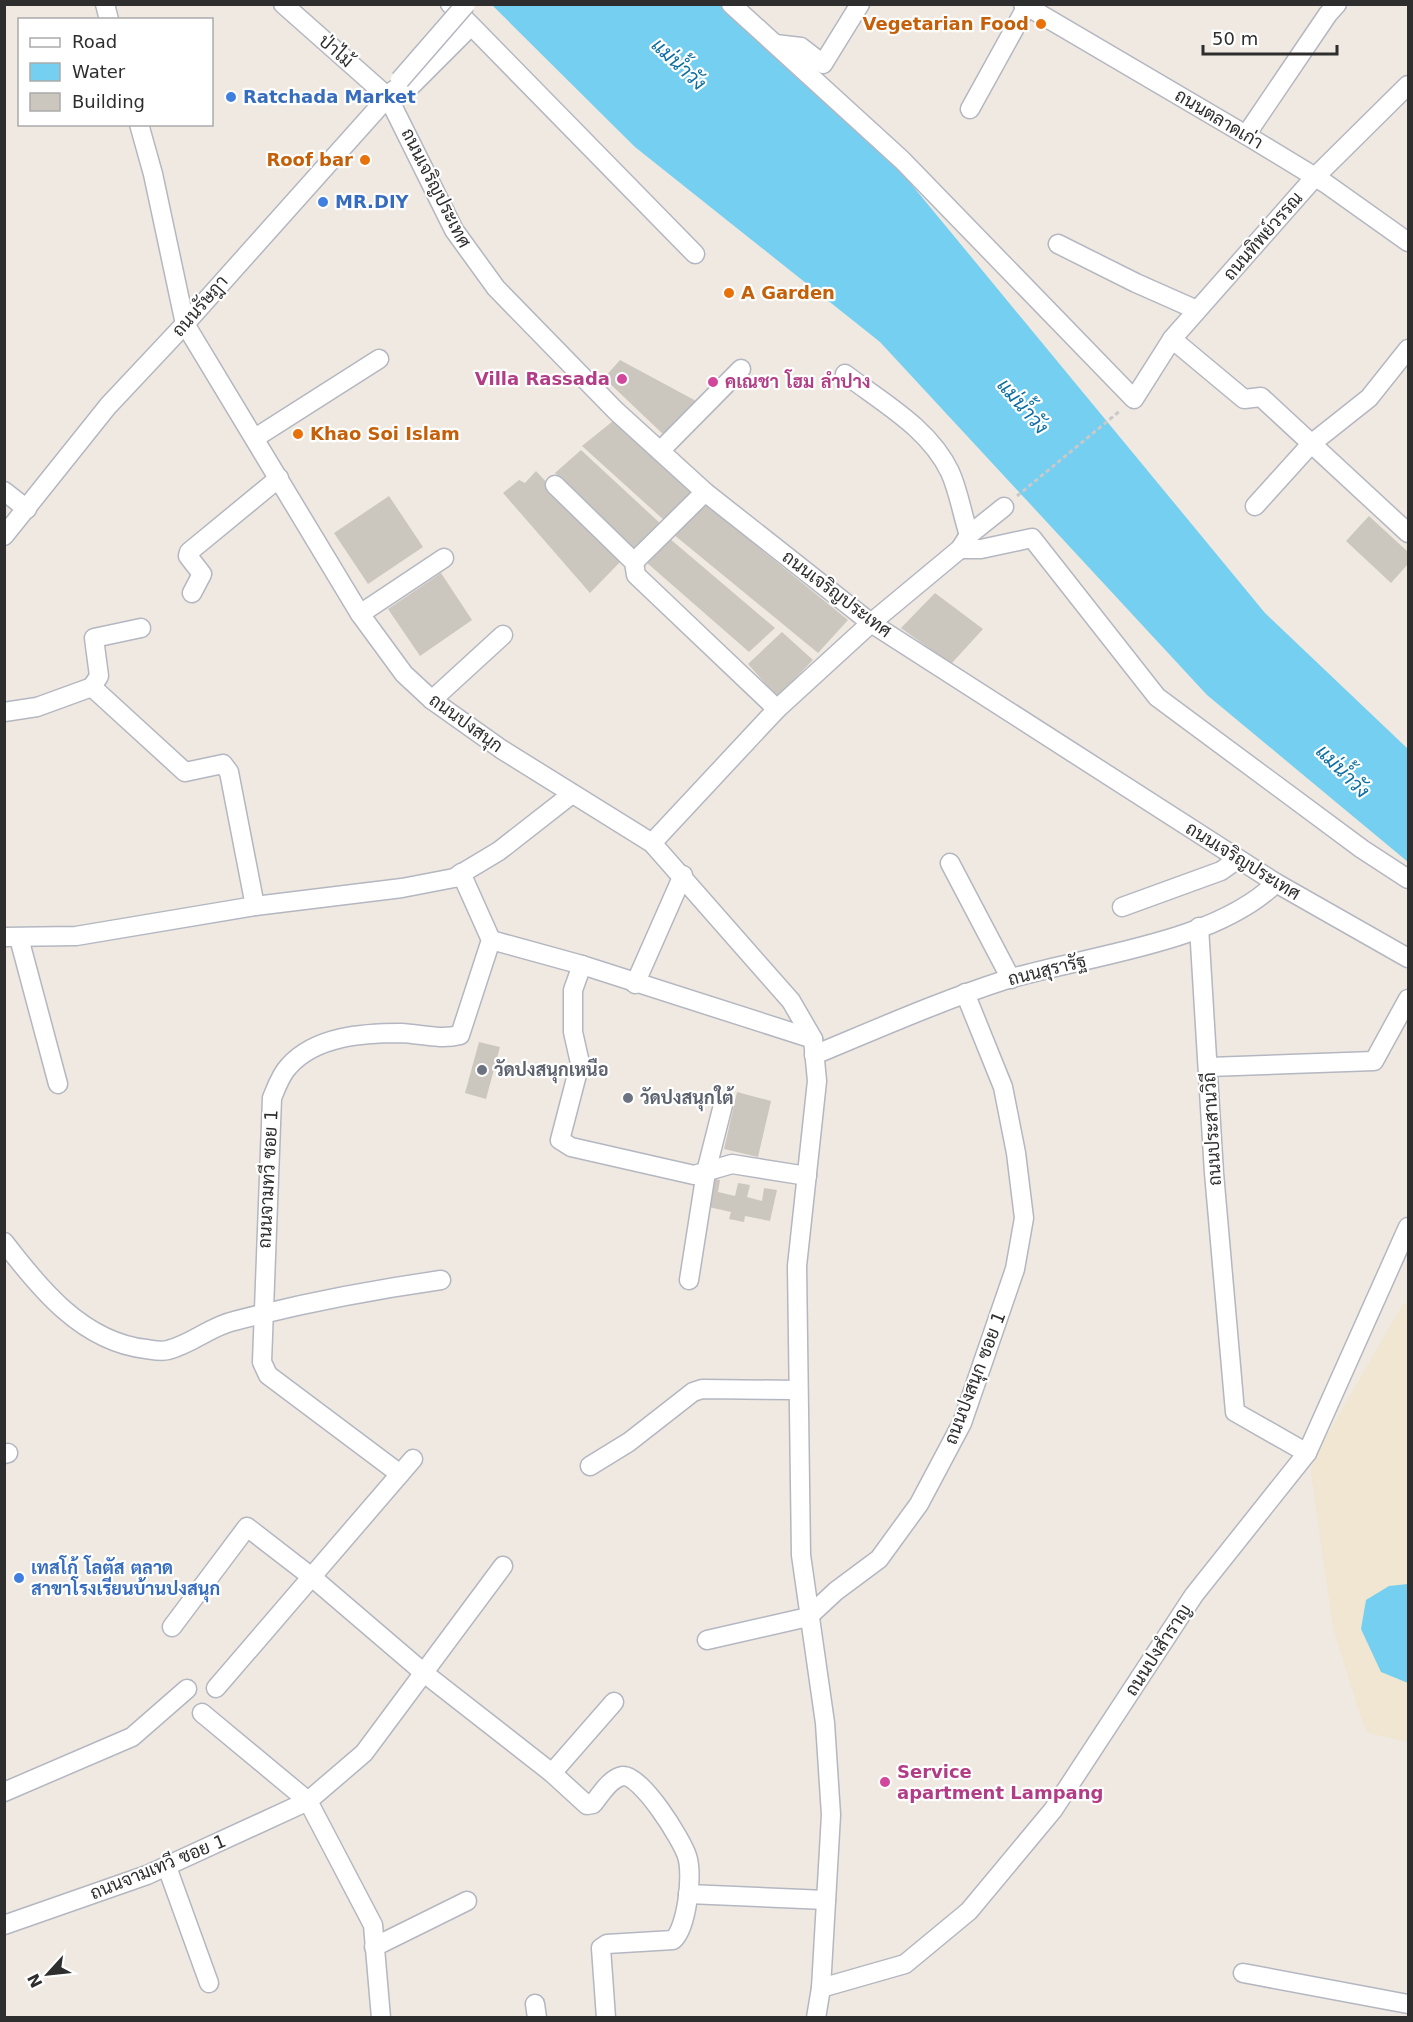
<svg xmlns="http://www.w3.org/2000/svg" width="1413" height="2022" font-family="'DejaVu Sans',Sarabun,sans-serif">
<style>
.education{fill:#f0e6d1}
.water{fill:#75cff0}
.building{fill:#cbc7bf}
.lines{fill:none;stroke-linecap:round;stroke-linejoin:round}
.minor-casing{stroke:#b4b7c1;stroke-width:21}
.path{stroke:#c9c9c9;stroke-width:3;stroke-dasharray:4.5 3;stroke-linecap:butt}
.minor{stroke:#fff;stroke-width:18}
.minor-bridge-casing{stroke:#b4b7c1;stroke-width:21;stroke-linecap:butt}
.minor-bridge{stroke:#fff;stroke-width:18}
.food-dot{fill:#e8710a;stroke:#fff;stroke-width:2}
.shop-dot{fill:#3f7fe0;stroke:#fff;stroke-width:2}
.hotel-dot{fill:#d1479c;stroke:#fff;stroke-width:2}
.worship-dot{fill:#6b7280;stroke:#fff;stroke-width:2}
.labels{text-anchor:middle;stroke-width:4.5;stroke-linejoin:round;paint-order:stroke}
.food-label{font-size:18px;font-weight:bold;fill:#c56008;stroke:#fff;text-anchor:end}
.street-label{font-size:18px;fill:#2e2e2e;stroke:#fff}
.shop-label{font-size:18px;font-weight:bold;fill:#366cbe;stroke:#fff;text-anchor:start}
.hotel-label{font-size:18px;font-weight:bold;fill:#b23c85;stroke:#fff;text-anchor:start}
.worship-label{font-size:18px;font-weight:bold;fill:#5b616d;stroke:#fff;text-anchor:start}
.water-label{font-size:20px;font-style:italic;fill:#0d6fa3;stroke:#fff}
</style>
<rect width="100%" height="100%" fill="#efe9e1"/>
<!-- education -->
<path class="education" d="M1408 1303V1742L1368 1733 1361 1718 1333 1628 1311 1473 1314 1458 1403 1304Z"/>
<!-- water -->
<g class="water">
<path d="M492 5H721L883 150 1265 613 1408 749V862L1207 695 880 342 635 147Z"/>
<path d="M1408 1584V1683L1381 1672 1361 1629 1366 1600 1389 1586Z"/>
</g>
<!-- building -->
<g class="building">
<path d="M620 360 698 402 665 436 604 378Z"/>
<path d="M613 421 693 494 665 521 582 446Z"/>
<path d="M581 450 662 525 634 549 555 473Z"/>
<path d="M536 471 620 562 590 593 503 493 519 480 525 483Z"/>
<path d="M389 496 423 547 368 584 334 533Z"/>
<path d="M705 504 848 620 818 653 673 534Z"/>
<path d="M1369 516 1408 552V564L1391 583 1346 541Z"/>
<path d="M669 538 775 628 749 652 646 562Z"/>
<path d="M441 573 472 620 420 656 388 609Z"/>
<path d="M935 593 983 629 951 664 901 628Z"/>
<path d="M782 632 813 660 777 697 748 664Z"/>
<path d="M479 1042 500 1047 486 1099 465 1093Z"/>
<path d="M737 1092 771 1101 758 1157 724 1149Z"/>
<path d="M710 1178 720 1180 718 1192 735 1196 738 1183 750 1185 747 1197 762 1201 764 1188 777 1190 770 1221 745 1216 744 1222 729 1219 731 1212 704 1206Z"/>
</g>
<g class="lines">
<!-- minor casing -->
<g class="minor-casing">
<g id="minor">
<path d="M105 4 109 20"/>
<path d="M283 4 388 97 454 230 496 288 616 411 705 492 871 623 1276 883 1408 958"/>
<path d="M450 4 695 254"/>
<path d="M731 4 902 160 1134 399 1172 339 1314 178 1408 85"/>
<path d="M1023 4 1246 135 1325 183 1408 242"/>
<path d="M775 44 801 47 823 64 860 4"/>
<path d="M388 97 409 88 471 26"/>
<path d="M970 109 1028 4"/>
<path d="M139 124 153 174 185 324 360 614 404 674 432 700 501 749 652 843 791 1001 813 1039 817 1081 797 1266 801 1555 825 1723 831 1815 821 1988 816 2018"/>
<path d="M1246 135 1328 14 1337 4"/>
<path d="M1058 244 1136 283 1197 310"/>
<path d="M1172 339 1244 399 1261 397 1408 533"/>
<path d="M845 374C883 403 929 428 950 472 959 492 962 514 969 535"/>
<path d="M255 438 379 359"/>
<path d="M660 451 741 369"/>
<path d="M555 485 634 562 636 575 777 709"/>
<path d="M4 491 27 509"/>
<path d="M1255 506 1311 444 1369 398 1408 349"/>
<path d="M4 536 108 406 185 324 394 90"/>
<path d="M960 549H981L1032 538 1157 697 1362 849 1408 879"/>
<path d="M634 562 705 492"/>
<path d="M192 593 202 574 188 556 189 552 279 478"/>
<path d="M360 614 444 558"/>
<path d="M92 687 99 676 94 638 141 628"/>
<path d="M432 700 503 635"/>
<path d="M4 712 37 707 92 687 185 772 223 764 229 772 255 906"/>
<path d="M652 843 777 709 871 623 960 549 969 535 1004 507"/>
<path d="M950 863 1011 979"/>
<path d="M461 873 491 940"/>
<path d="M1122 907 1221 871 1238 859"/>
<path d="M1199 927 1214 1173 1235 1412 1307 1453"/>
<path d="M4 937 76 936 255 906 402 888 454 878 499 851 572 794"/>
<path d="M19 938 58 1084"/>
<path d="M491 940 582 965 813 1039"/>
<path d="M582 965 573 990V1032L580 1063 560 1140 571 1147 694 1175 732 1164 807 1176"/>
<path d="M635 984 683 875"/>
<path d="M814 1055C877 1029 940 1001 1005 980 1088 955 1213 944 1276 883"/>
<path d="M1209 1067 1374 1061 1408 999"/>
<path d="M4 1242C40 1289 83 1342 146 1349 153 1350 161 1352 168 1350 192 1344 211 1326 234 1321 303 1303 371 1290 441 1280"/>
<path d="M689 1280 706 1172 723 1105"/>
<path d="M4 1454 8 1453"/>
<path d="M590 1466 629 1442 693 1392 702 1389 798 1390"/>
<path d="M400 1474 268 1375 262 1362 272 1098C276 1088 281 1074 289 1066 316 1036 363 1033 401 1033 421 1034 440 1040 460 1035L491 940"/>
<path d="M172 1627 247 1527 313 1578 424 1673 552 1773 614 1702"/>
<path d="M707 1640 808 1617 836 1591 879 1559 919 1504 962 1423 1015 1269 1024 1218 1016 1153 1003 1087 965 993"/>
<path d="M216 1688 413 1459"/>
<path d="M202 1713 308 1801 373 1925 381 2018"/>
<path d="M552 1773 587 1805 593 1804C601 1794 610 1778 623 1776 641 1774 682 1840 687 1856 693 1874 687 1928 673 1940L607 1944 601 1948 606 2018"/>
<path d="M4 1792 132 1737 187 1689"/>
<path d="M167 1867 209 1983"/>
<path d="M688 1894 826 1900"/>
<path d="M4 1925 147 1875 308 1801 364 1753 503 1566"/>
<path d="M374 1947 467 1901"/>
<path d="M1243 1973 1408 2004"/>
<path d="M821 1988 905 1964 969 1911 1053 1810 1194 1595 1307 1453 1408 1227"/>
<path d="M535 2004 537 2018"/>
</g>
</g>
<!-- path -->
<path class="path" d="M1017 496 1121 410"/>
<!-- minor -->
<use href="#minor" class="minor"/>
<!-- minor-bridge casing -->
<g class="minor-bridge-casing">
<path id="minor-bridge" d="M400 80 466 4"/>
</g>
<!-- minor-bridge -->
<use href="#minor-bridge" class="minor-bridge"/>
</g>
<!-- markers -->
<g class="food-dot">
<circle cx="1041" cy="24" r="6"/>
<circle cx="365" cy="160" r="6"/>
<circle cx="729" cy="293" r="6"/>
<circle cx="298" cy="434" r="6"/>
</g>
<g class="shop-dot">
<circle cx="231" cy="97" r="6"/>
<circle cx="323" cy="202" r="6"/>
<circle cx="19" cy="1578" r="6"/>
</g>
<g class="hotel-dot">
<circle cx="622" cy="379" r="6"/>
<circle cx="713" cy="382" r="6"/>
<circle cx="885" cy="1782" r="6"/>
</g>
<g class="worship-dot">
<circle cx="482" cy="1070" r="6"/>
<circle cx="628" cy="1098" r="6"/>
</g>
<g class="labels">
<!-- food labels -->
<g class="food-label">
<text x="1029" y="30">Vegetarian Food</text>
<text x="353" y="166">Roof bar</text>
<text x="741" y="299" text-anchor="start">A Garden</text>
<text x="310" y="440" text-anchor="start">Khao Soi Islam</text>
</g>
<!-- street labels -->
<g class="street-label">
<text transform="translate(336 51) rotate(41)" y="6">ป่าไม้</text>
<text transform="translate(1219 119) rotate(31)" y="6">ถนนตลาดเก่า</text>
<text transform="translate(436 188) rotate(63)" y="6">ถนนเจริญประเทศ</text>
<text transform="translate(1263 236) rotate(-49)" y="6">ถนนทิพย์วรรณ</text>
<text transform="translate(200 306) rotate(-49)" y="6">ถนนรัษฎา</text>
<text transform="translate(837 594) rotate(37)" y="6">ถนนเจริญประเทศ</text>
<text transform="translate(466 723) rotate(36)" y="6">ถนนปงสนุก</text>
<text transform="translate(1243 861) rotate(32)" y="6">ถนนเจริญประเทศ</text>
<text transform="translate(1047 970) rotate(-14)" y="6">ถนนสุรารัฐ</text>
<text transform="translate(1212 1129) rotate(-93)" y="6">ถนนประสานวิถี</text>
<text transform="translate(268 1179) rotate(-87)" y="6">ถนนจามทวี ซอย 1</text>
<text transform="translate(975 1378) rotate(-69)" y="6">ถนนปงสนุก ซอย 1</text>
<text transform="translate(1158 1650) rotate(-57)" y="6">ถนนปงสำราญ</text>
<text transform="translate(158 1867) rotate(-22)" y="6">ถนนจามเทวี ซอย 1</text>
</g>
<!-- shop labels -->
<g class="shop-label">
<text x="243" y="103">Ratchada Market</text>
<text x="335" y="208">MR.DIY</text>
<text x="31" y="1574">เทสโก้ โลตัส ตลาด<tspan x="31" dy="21">สาขาโรงเรียนบ้านปงสนุก</tspan></text>
</g>
<!-- hotel labels -->
<g class="hotel-label">
<text x="610" y="385" text-anchor="end">Villa Rassada</text>
<text x="725" y="388">คเณชา โฮม ลำปาง</text>
<text x="897" y="1778">Service<tspan x="897" dy="21">apartment Lampang</tspan></text>
</g>
<!-- worship labels -->
<g class="worship-label">
<text x="494" y="1076">วัดปงสนุกเหนือ</text>
<text x="640" y="1104">วัดปงสนุกใต้</text>
</g>
<!-- water labels -->
<g class="water-label">
<text transform="translate(679 64) rotate(43)" y="7">แม่น้ำวัง</text>
<text transform="translate(1023 406) rotate(49)" y="7">แม่น้ำวัง</text>
<text transform="translate(1343 771) rotate(45)" y="7">แม่น้ำวัง</text>
</g>
</g>
<!-- border -->
<rect width="1413" height="2022" fill="none" stroke="#2e2e2e" stroke-width="12"/>
<!-- legend -->
<rect x="18" y="18" width="195" height="108" fill="#ffffff" stroke="#ababab" stroke-width="1.5"/>
<rect x="30" y="38" width="30" height="9" fill="#ffffff" stroke="#ababab" stroke-width="1.5"/>
<text x="72" y="48" font-size="18" fill="#2e2e2e">Road</text>
<rect x="30" y="63" width="30" height="18" fill="#75cff0" stroke="#ababab" stroke-width="1.5"/>
<text x="72" y="78" font-size="18" fill="#2e2e2e">Water</text>
<rect x="30" y="93" width="30" height="18" fill="#cbc7bf" stroke="#ababab" stroke-width="1.5"/>
<text x="72" y="108" font-size="18" fill="#2e2e2e">Building</text>
<!-- north arrow -->
<g transform="translate(48 1974) rotate(243)" stroke="#ffffff" stroke-width="4.5" paint-order="stroke">
<path d="M0-4.5L10 22L0 15L-10 22Z" fill="#2e2e2e"/>
<text y="-9" font-size="16" font-weight="bold" text-anchor="middle" fill="#2e2e2e">N</text>
</g>
<!-- scale -->
<path d="M1203 45v9h134v-9" fill="none" stroke="#2e2e2e" stroke-width="3"/>
<text x="1212" y="45" font-size="18" fill="#2e2e2e" stroke="#ffffff" stroke-width="4.5" paint-order="stroke">50 m</text>
</svg>
